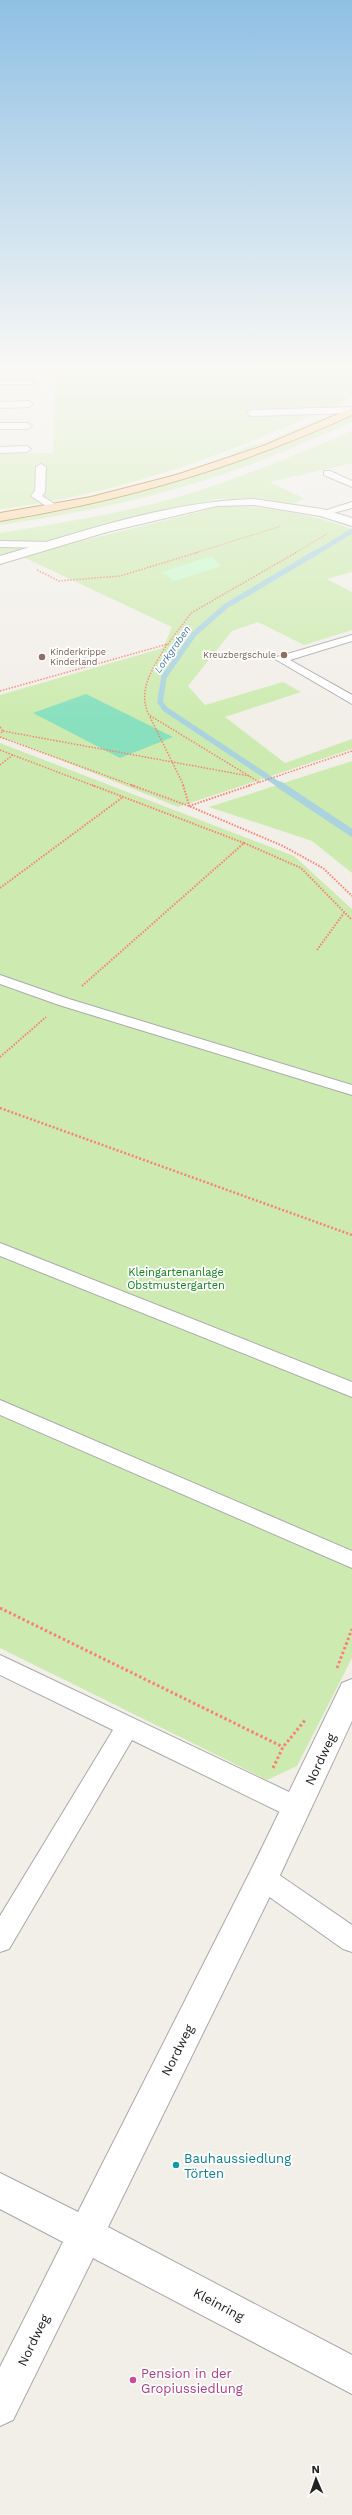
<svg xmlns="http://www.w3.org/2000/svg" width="352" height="2515" font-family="'Work Sans',sans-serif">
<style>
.grass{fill:#cdebb0}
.park{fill:#c8facc}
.pitch{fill:#88e0be}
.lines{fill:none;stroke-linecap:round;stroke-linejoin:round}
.stream-far2{stroke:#aad3df;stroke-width:4.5}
.stream-far1{stroke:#aad3df;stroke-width:5.5}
.stream{stroke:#aad3df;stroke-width:7}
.lane-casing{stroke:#a9a9a9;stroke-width:2}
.street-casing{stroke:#a9a9a9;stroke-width:2}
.primary-casing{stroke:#a06b00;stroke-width:2}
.path-far4{stroke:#fa8072;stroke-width:1;stroke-dasharray:1 1;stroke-linecap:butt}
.path-far3{stroke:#fa8072;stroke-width:1.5;stroke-dasharray:1.5 1.5;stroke-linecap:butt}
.path-far2{stroke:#fa8072;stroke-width:2;stroke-dasharray:1.5 1.5;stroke-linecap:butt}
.path-far1{stroke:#fa8072;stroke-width:2.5;stroke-dasharray:2 2;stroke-linecap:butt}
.path{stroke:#fa8072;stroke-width:3;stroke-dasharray:2.5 2.5;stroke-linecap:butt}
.lane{fill:#fff;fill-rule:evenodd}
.street{fill:#fff;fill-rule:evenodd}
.primary{fill:#fcd6a4;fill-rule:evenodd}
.education-dot{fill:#8d6e63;stroke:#fff;stroke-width:1.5}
.culture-dot{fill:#0f9aa8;stroke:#fff;stroke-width:1.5}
.hotel-dot{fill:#d1479c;stroke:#fff;stroke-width:1.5}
.labels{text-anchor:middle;stroke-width:3.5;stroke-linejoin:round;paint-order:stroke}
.far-education-label{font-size:9px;fill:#785e54;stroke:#fff;text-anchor:start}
.far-water-label{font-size:10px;font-style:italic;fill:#4a7aab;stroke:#fff}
.park-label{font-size:11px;fill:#0c8416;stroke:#fff}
.near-street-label{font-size:13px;fill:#222;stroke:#fff}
.near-culture-label{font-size:13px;fill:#0d838f;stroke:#fff;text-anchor:start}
.near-hotel-label{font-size:13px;fill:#b23c85;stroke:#fff;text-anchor:start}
</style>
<rect width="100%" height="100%" fill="#f2efe9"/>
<!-- grass -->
<g class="grass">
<path d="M0 367H352V397C241 450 123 494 0 509V454L53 453 55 376H0Z"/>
<path d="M335 413 231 458 145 485 66 503 63 502 143 484 203 466 226 458 246 447 265 442Z"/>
<path d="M352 415V422C305 443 257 464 208 479 140 501 70 515 0 525V521C128 499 234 471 352 415Z"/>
<path d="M352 431V463L270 482 305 499 290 505 259 498 217 499 53 541 0 557V533C61 523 123 513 182 496 240 478 296 455 352 431Z"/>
<path d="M223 506C266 506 312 514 352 529V572L327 579 352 592V630L304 645 258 622 232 631 188 686 205 705 283 682 301 692 225 717 285 763 352 739V749L178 807 16 742 0 738V695L163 648 172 627 21 556Z"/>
<path d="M0 743 294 856 352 909V1658L297 1766 267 1780 0 1648Z"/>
<path d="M352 761V873L312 841 209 807Z"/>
</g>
<!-- park -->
<path class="park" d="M211 556 221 566 174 581 162 572Z"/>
<!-- pitch -->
<path class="pitch" d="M86 694 173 737 120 758 33 713Z"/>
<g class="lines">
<!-- stream-far2 -->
<path class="stream-far2" d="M316 553 352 531"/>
<!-- stream-far1 -->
<path class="stream-far1" d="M281 786 165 709 160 702 164 677 194 634 226 606 317 552"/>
<!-- stream -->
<path class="stream" d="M280 785 352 833"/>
<!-- lane casing -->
<g class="lane-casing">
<g id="lane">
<path d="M0 380H31L35 382 31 384H0Z"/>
<path d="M0 402 29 401 33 404 29 407 0 408Z"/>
<path d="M352 407V413L251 416 247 413 251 410Z"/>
<path d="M0 423H28L32 426 28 429H0Z"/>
<path d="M0 447 27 446 31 449 27 452 0 453Z"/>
<path d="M41 464 46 467 45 492 42 496 58 506V510H52L31 496 35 491 36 467Z"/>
<path d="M324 471H330L352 481V487L324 475Z"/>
<path d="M352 502V508L322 516 317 513Z"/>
<path d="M0 541 52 542 57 545 52 548 0 547Z"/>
<path d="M352 635V641L290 660 352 695V704L275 659 277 657Z"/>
<path d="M0 975 69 999 352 1085V1095L59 1005 0 984Z"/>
<path d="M0 1243 352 1382V1397L0 1256Z"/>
<path d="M0 1400 352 1551V1568L0 1415Z"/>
<path d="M0 1655 306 1800 309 1808 306 1816 297 1819 288 1816 132 1740 9 1949 0 1952V1916L113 1730 0 1675Z"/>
<path d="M263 1867 272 1870 352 1925V1952L343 1949 254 1886 250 1878 254 1870Z"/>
</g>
</g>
<!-- street casing -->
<g class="street-casing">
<g id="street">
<path d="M254 499 322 509 352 518V526L320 516 254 505 217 506 107 532 0 564V556C81 532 169 501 254 499Z"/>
<path d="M352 1679V1721L274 1888 108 2227 352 2355V2394L93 2258 13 2420 0 2426V2367L63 2242 0 2209V2173L78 2212 252 1868 342 1683Z"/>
</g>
</g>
<!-- primary casing -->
<g class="primary-casing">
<path id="primary" d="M352 408V415C239 467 123 501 0 521V513L91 497 176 475 263 446Z"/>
</g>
<!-- path-far4 -->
<g class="path-far4">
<path d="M195 553 281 526"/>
<path d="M295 553 327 534"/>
</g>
<!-- path-far3 -->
<g class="path-far3">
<path d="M37 570 59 581 120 576 199 552"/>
<path d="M167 644C155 666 136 689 149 715L259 782"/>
<path d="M0 691 168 644 191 613 297 552"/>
<path d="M150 717 184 786"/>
<path d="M0 727 3 731 0 734"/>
<path d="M3 731 249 776"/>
<path d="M0 737 134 786"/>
<path d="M0 750 94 786"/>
<path d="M0 765 14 754"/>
<path d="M248 786 352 751"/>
</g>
<!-- path-far2 -->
<g class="path-far2">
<path d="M131 785 189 806 283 846 323 868 352 896"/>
<path d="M183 785 189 805"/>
<path d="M189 806 251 785"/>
<path d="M244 843 301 868 352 920"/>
<path d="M0 888 123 797"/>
<path d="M317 950 344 913"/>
<path d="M82 986 244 843 92 785"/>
<path d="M0 1057 46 1017"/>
</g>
<!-- path-far1 -->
<path class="path-far1" d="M0 1108 352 1235"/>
<!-- path -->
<g class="path">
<path d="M0 1608 283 1747"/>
<path d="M337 1668 352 1629"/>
<path d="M273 1768 283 1747 306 1719"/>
</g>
<!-- lane -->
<use href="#lane" class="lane"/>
<!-- street -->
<use href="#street" class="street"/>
<!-- primary -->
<use href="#primary" class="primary"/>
</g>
<!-- sky -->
<linearGradient id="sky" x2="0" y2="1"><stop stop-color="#8fc0e4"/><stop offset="0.51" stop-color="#f9f8f5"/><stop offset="1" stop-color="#f9f8f5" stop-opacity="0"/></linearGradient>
<rect width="352" height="719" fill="url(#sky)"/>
<!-- markers -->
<g class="education-dot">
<circle cx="284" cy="655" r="4"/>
<circle cx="42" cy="657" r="4"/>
</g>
<circle class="culture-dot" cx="176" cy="2165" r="4"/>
<circle class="hotel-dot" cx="133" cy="2380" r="4"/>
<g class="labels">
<!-- far-education labels -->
<g class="far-education-label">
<text x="50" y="655">Kinderkrippe<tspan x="50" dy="10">Kinderland</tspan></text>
<text x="276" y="658" text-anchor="end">Kreuzbergschule</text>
</g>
<!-- far-water labels -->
<g class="far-water-label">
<text transform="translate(172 649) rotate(-55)" y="4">Lorkgraben</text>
</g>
<!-- park labels -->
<g class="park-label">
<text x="176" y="1276">Kleingartenanlage<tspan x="176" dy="13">Obstmustergarten</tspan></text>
</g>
<!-- near-street labels -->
<g class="near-street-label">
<text transform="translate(320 1759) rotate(-65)" y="5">Nordweg</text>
<text transform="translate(177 2050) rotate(-63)" y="5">Nordweg</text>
<text transform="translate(219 2304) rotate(28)" y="5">Kleinring</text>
<text transform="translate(33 2340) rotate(-64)" y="5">Nordweg</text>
</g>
<!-- near-culture labels -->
<g class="near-culture-label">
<text x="184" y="2163">Bauhaussiedlung<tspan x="184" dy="15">Törten</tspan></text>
</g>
<!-- near-hotel labels -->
<g class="near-hotel-label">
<text x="141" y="2378">Pension in der<tspan x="141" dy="15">Gropiussiedlung</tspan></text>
</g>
</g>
<!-- north arrow -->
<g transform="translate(316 2479) rotate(358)" stroke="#ffffff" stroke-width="3" paint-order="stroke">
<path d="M0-3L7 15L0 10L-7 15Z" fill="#222222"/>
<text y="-6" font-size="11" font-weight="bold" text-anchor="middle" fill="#222222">N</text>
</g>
</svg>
